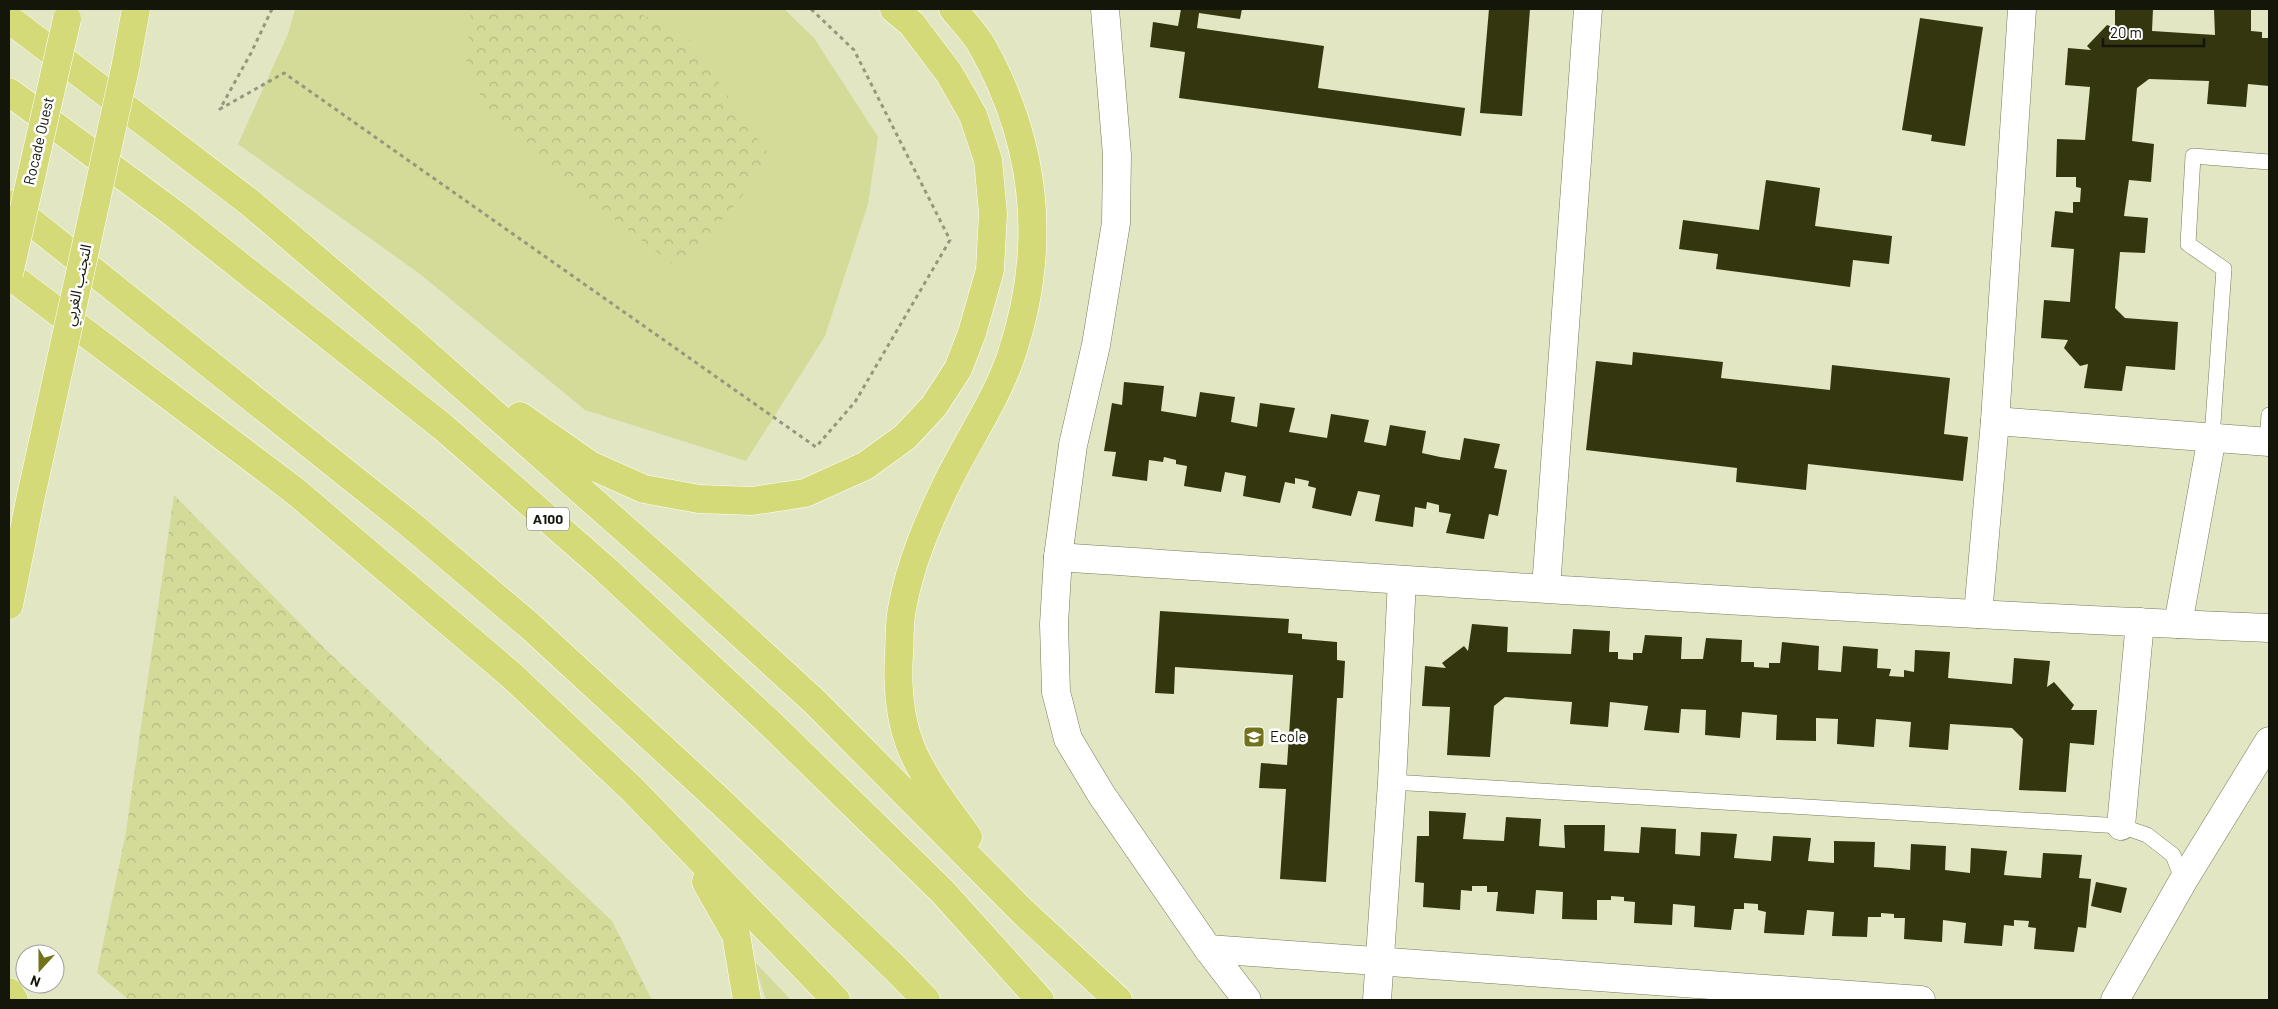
<svg xmlns="http://www.w3.org/2000/svg" width="2278" height="1009" font-family="Barlow,'Noto Sans Arabic',sans-serif">
<style>
.grass{fill:#d4da98}
.forest{fill:url(#forest-crowns)}
.building{fill:#343610}
.lines{fill:none;stroke-linecap:round;stroke-linejoin:round}
.lane-casing{stroke:#777a5b;stroke-width:16}
.street-casing{stroke:#777a5b;stroke-width:29}
.highway-casing{stroke:#fff;stroke-width:29}
.path{stroke:#96987e;stroke-width:3;stroke-dasharray:4 4;stroke-linecap:butt}
.lane{stroke:#fff;stroke-width:15}
.street{stroke:#fff;stroke-width:28}
.highway{stroke:#d4da78;stroke-width:28}
.highway-bridge-casing{stroke:#fff;stroke-width:29;stroke-linecap:butt}
.highway-bridge{stroke:#d4da78;stroke-width:28}
.labels{text-anchor:middle;stroke-width:5;stroke-linejoin:round;paint-order:stroke}
.shield{fill:#fff;stroke:#5b5c54;stroke-width:1}
.shield-label{font-size:14px;font-weight:bold;fill:#15160a}
.street-label{font-size:15px;fill:#15160a;stroke:#fff}
.poi-label{font-size:15px;fill:#15160a;stroke:#fff;text-anchor:start}
</style>
<defs>
<pattern id="forest-crowns" width="20" height="18" patternUnits="userSpaceOnUse" patternTransform="scale(1.25)"><rect width="20" height="18" fill="#d4da98"/><path d="M2 6a3 3 0 1 1 6 0M12 15a3 3 0 1 1 6 0" fill="none" stroke="#b5ba82"/></pattern>
</defs>
<rect width="100%" height="100%" fill="#e3e6c3"/>
<!-- grass -->
<g class="grass">
<path d="M295 9H784L814 38 878 137 868 204 825 336 746 461 585 410 420 274 238 144 288 34Z"/>
<path d="M753 960 791 1000H766Z"/>
</g>
<!-- forest -->
<g class="forest">
<path d="M471 9H630L687 36 772 160 680 270 499 130 466 68Z"/>
<path d="M174 495 324 648 612 921 652 1000H129L97 973 126 832Z"/>
</g>
<!-- building -->
<g class="building">
<path d="M1181 9H1242L1240 19 1199 13 1197 28 1324 46 1318 88 1465 108 1461 136 1179 98 1185 52 1150 47 1153 22 1178 26Z"/>
<path d="M1489 9H1530L1522 116 1480 113Z"/>
<path d="M2115 9H2153L2152 31 2215 35 2214 9 2251 10V31L2262 32V38H2269V86L2248 84 2246 107 2207 104 2209 81 2149 79 2137 88 2132 141 2154 144 2151 182 2129 180 2124 216 2148 218 2145 253 2120 252 2115 308 2125 318 2178 322 2175 370 2126 366 2122 391 2084 388 2088 364 2080 366 2064 348 2068 340 2041 338 2044 300 2070 302 2074 249 2051 247 2055 211 2073 213V202H2080L2081 188 2076 187V177H2056L2057 139 2085 140 2090 87 2065 85 2068 48 2091 50 2087 46 2107 25 2115 28Z"/>
<path d="M1920 18 1983 27 1965 146 1931 141 1932 135 1902 130Z"/>
<path d="M1766 180 1820 188 1815 226 1892 236 1889 264 1853 260 1850 287 1716 269 1718 254 1679 249 1683 220 1759 230Z"/>
<path d="M1633 352 1723 362 1721 378 1830 390 1832 365 1950 378 1944 434 1968 437 1963 481 1808 464 1806 490 1736 482 1737 468 1586 450 1596 361 1632 365Z"/>
<path d="M1124 382 1164 386 1161 411 1196 417 1200 392 1235 397 1231 422 1257 427 1260 403 1295 408 1289 432 1327 438 1331 414 1369 420 1364 442 1386 446 1390 425 1426 431 1422 453 1440 457 1460 460 1464 438 1500 444 1494 468 1507 470 1498 516 1489 514 1484 539 1446 533 1451 514 1439 512V505L1427 502 1426 509 1415 507 1413 527 1375 521 1380 495 1358 491 1351 516 1312 508 1316 488 1308 486 1309 481 1295 478V484L1285 482 1280 503 1243 496 1246 476 1225 472 1221 492 1184 486 1187 466 1176 464V460L1164 457 1163 462 1149 460 1147 481 1112 476 1116 452 1104 451 1112 403 1122 405Z"/>
<path d="M1160 611 1289 619 1288 633 1302 634V639L1337 642V660L1345 661 1343 698H1337L1326 882 1280 879 1286 789 1259 788 1261 763 1287 765 1293 675 1175 667 1174 694 1155 693Z"/>
<path d="M1472 624 1508 627 1507 652 1571 654 1573 629 1610 631 1609 652H1618V659L1633 660V653H1642L1645 635 1682 637 1681 659H1703L1706 638 1742 640 1741 662H1754V667L1769 668V663H1780L1782 642 1819 646 1818 670 1841 672 1843 646 1878 649 1877 668 1891 669 1889 676 1904 677V670L1914 672 1915 650 1950 652 1948 678 2012 684 2014 658 2050 661 2047 687 2054 682 2074 705 2071 710H2097L2094 745 2070 743 2066 792 2019 790 2023 739 2012 728 1950 724 1948 750 1909 747 1911 722 1876 719 1874 747 1837 744 1838 719 1816 718V741L1776 740 1777 715 1742 712 1740 738 1705 735 1706 710 1681 709 1679 733 1644 730 1648 706 1610 702 1608 727 1570 724 1572 702 1505 697 1494 706 1490 757 1447 755 1450 707 1422 706 1425 666 1446 668 1442 663 1464 646 1468 651Z"/>
<path d="M1429 811 1466 813 1463 839 1504 841 1506 817 1541 819 1539 846 1565 848 1564 825H1605L1604 851 1639 853 1641 827 1676 829 1675 854 1700 856 1701 832 1737 834 1734 858 1771 861 1773 836 1811 838 1808 861 1834 863V841L1875 842 1874 867 1891 868 1910 870 1911 844 1946 846 1945 870 1970 873 1971 848 2007 851 2004 875 2041 878 2043 853 2082 855 2079 878 2091 879 2086 928 2078 927 2074 952 2034 949 2036 928 2028 927 2029 921 2014 920V926L2004 925 2002 946 1964 943 1966 923 1943 920 1942 942 1904 939 1905 918H1894V914L1881 913V917H1868L1867 937 1832 936 1834 912 1807 910 1804 935 1764 933 1766 912 1758 910V904L1744 903V909H1734L1731 930 1694 927 1695 906 1673 904 1672 925 1634 923 1635 902 1624 901V897L1611 896V900H1597V920L1562 919 1563 892 1536 890 1534 914 1496 911 1498 892H1487V886H1472V891L1461 890 1460 910 1423 907 1424 883 1415 882 1417 836H1429Z"/>
<path d="M2096 882 2127 888 2121 913 2091 906Z"/>
</g>
<g class="lines">
<!-- lane casing -->
<g class="lane-casing">
<g id="lane">
<path d="M2212 437 2224 269 2188 244 2193 156 2269 162"/>
<path d="M2267 442 2269 415"/>
<path d="M1392 782 2121 826 2147 835 2173 855 2183 881"/>
</g>
</g>
<!-- street casing -->
<g class="street-casing">
<g id="street">
<path d="M1105 9 1117 155 1116 223 1096 345 1073 445 1058 557 1054 624 1056 692 1068 739 1101 794 1208 949 1247 1000"/>
<path d="M1995 421 2269 442"/>
<path d="M1058 557C1461 584 1865 611 2269 628"/>
<path d="M1546 588 1588 9"/>
<path d="M1978 614 1995 421 2022 9"/>
<path d="M2178 624 2212 437"/>
<path d="M2121 826 2140 622"/>
<path d="M1208 949 1921 1000"/>
<path d="M1377 1000 1392 782 1402 580"/>
<path d="M2115 1000 2183 881 2269 741"/>
</g>
</g>
<!-- highway casing -->
<g class="highway-casing">
<g id="highway">
<path d="M953 9C962 20 973 31 981 44 1038 145 1048 249 1010 359 995 401 969 439 949 479 929 520 910 563 902 609 899 623 900 639 899 653 897 685 900 721 912 750 926 782 948 809 968 837"/>
<path d="M9 19 248 201 412 341 662 562 815 702 1020 909 1118 1000"/>
<path d="M126 64 136 9"/>
<path d="M9 92 176 215 443 427 604 568 774 727 942 891 1040 1000"/>
<path d="M9 204 411 525 530 626 720 801 895 968 926 1000"/>
<path d="M9 275 295 491 510 674 632 789 836 1000"/>
<path d="M520 416 590 465 644 489 699 499 752 501 805 493 865 466 905 437 934 406 958 369 972 333 990 270 993 213 988 160 973 115 949 73 912 24 894 9"/>
<path d="M9 605 29 505"/>
<path d="M706 882 736 935 747 1000"/>
<path d="M9 992 14 1000"/>
</g>
</g>
<!-- path -->
<path class="path" d="M272 9 251 53 220 109 284 73 816 447 855 402 950 240 854 50 811 9"/>
<!-- lane -->
<use href="#lane" class="lane"/>
<!-- street -->
<use href="#street" class="street"/>
<!-- highway -->
<use href="#highway" class="highway"/>
<!-- highway-bridge casing -->
<g class="highway-bridge-casing">
<g id="highway-bridge">
<path d="M9 274 67 19"/>
<path d="M29 505 126 64"/>
</g>
</g>
<!-- highway-bridge -->
<use href="#highway-bridge" class="highway-bridge"/>
</g>
<!-- icons -->
<defs>
<g id="school-square" transform="scale(1.125)"><rect x="-9" y="-9" width="18" height="18" rx="4" fill="#70731a" stroke="#fff"/><path d="M0-5L7-2L0 1L-7-2ZM-4 1L0 2.5L4 1V4Q0 6-4 4Z" fill="#fff"/></g>
</defs>
<g fill-rule="evenodd">
<use href="#school-square" x="1254" y="737"/>
</g>
<g class="labels">
<!-- shield labels -->
<rect class="shield" x="527" y="507.5" width="42" height="23" rx="4"/>
<g class="shield-label">
<text x="548" y="524">A100</text>
</g>
<!-- street labels -->
<g class="street-label">
<text transform="translate(39 141) rotate(-77)" y="5">Rocade Ouest</text>
<text transform="translate(78 285) rotate(-78)" y="5">التجنب الغربي</text>
</g>
<!-- poi labels -->
<g class="poi-label">
<text x="1270" y="742">Ecole</text>
</g>
</g>
<!-- border -->
<rect width="2278" height="1009" fill="none" stroke="#15160a" stroke-width="20"/>
<!-- north arrow -->
<g transform="translate(40 969) rotate(201)"><circle r="24" fill="#ffffff" stroke="#a1a29d"/>
<path d="M0-4L9 19L0 12L-9 19Z" fill="#70731a"/>
<text y="-8" font-size="14" font-weight="bold" text-anchor="middle" fill="#15160a">N</text>
</g>
<!-- scale -->
<path d="M2103 38v8h101v-8" fill="none" stroke="#15160a" stroke-width="2.5"/>
<text x="2110" y="38" font-size="15" fill="#15160a" stroke="#ffffff" stroke-width="4" paint-order="stroke">20 m</text>
</svg>
